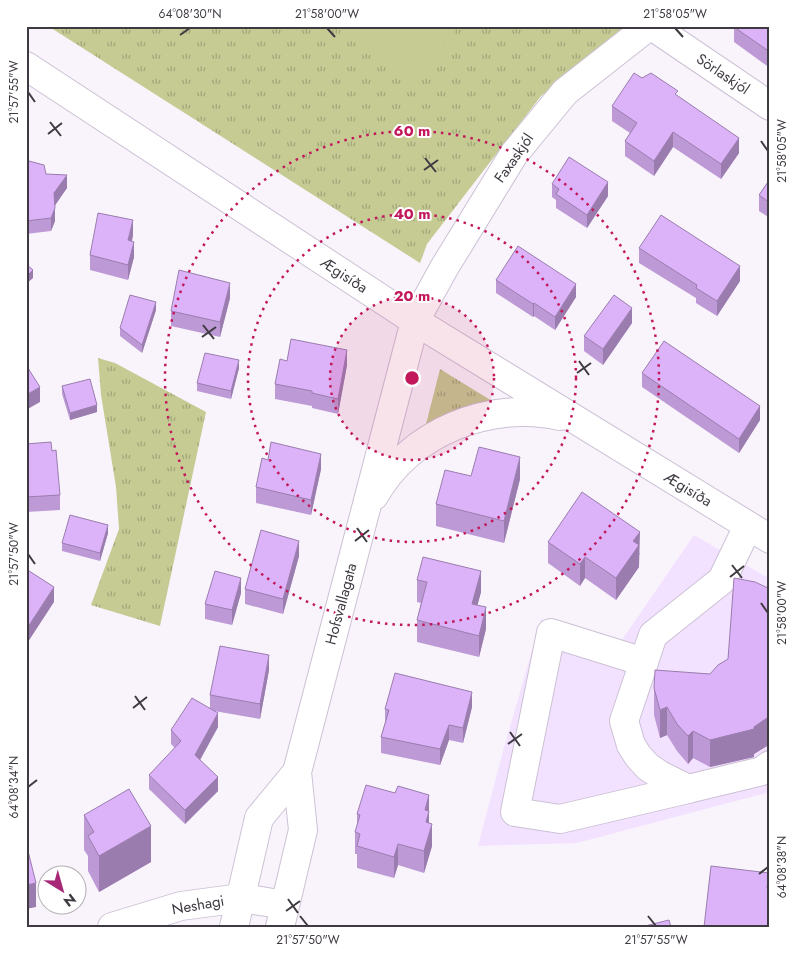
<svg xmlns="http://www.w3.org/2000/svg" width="796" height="953" font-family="Jost,sans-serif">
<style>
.built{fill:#f3e2ff}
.grass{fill:url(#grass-tufts)}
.pitch{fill:#c5cb93}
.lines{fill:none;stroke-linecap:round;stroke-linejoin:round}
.minor-casing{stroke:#ccc0d5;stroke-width:30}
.minor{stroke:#fff;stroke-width:28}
.wall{fill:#bd9ad5}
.shaded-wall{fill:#9a7dae}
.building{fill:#dcb3f8;stroke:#9a7dae}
.ticks{fill:none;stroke:#3f3a42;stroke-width:2}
.ring{fill:none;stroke:#c2185b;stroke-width:2.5;stroke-dasharray:2.5 5}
.labels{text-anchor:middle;stroke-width:4;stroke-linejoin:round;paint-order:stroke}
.street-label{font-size:15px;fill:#3f3a42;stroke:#fff}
.centre{fill:#c2185b;stroke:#fff;stroke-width:2.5}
.ring-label{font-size:15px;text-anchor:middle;font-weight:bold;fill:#c2185b;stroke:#fff;stroke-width:4;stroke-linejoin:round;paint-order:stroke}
.neatline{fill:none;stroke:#3f3a42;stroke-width:2}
.ticks-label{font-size:12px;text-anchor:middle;fill:#3f3a42}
</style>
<defs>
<pattern id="grass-tufts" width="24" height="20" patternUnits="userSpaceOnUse" patternTransform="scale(1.25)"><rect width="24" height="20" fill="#c5cb93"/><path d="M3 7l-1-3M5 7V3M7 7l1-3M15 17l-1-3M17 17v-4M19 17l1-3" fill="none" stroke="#a1a67a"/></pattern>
</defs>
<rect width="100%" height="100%" fill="#f9f4fc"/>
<!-- built -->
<path class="built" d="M694 535 770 579V792L577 843 478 846 503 751 541 619 619 644Z"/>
<!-- grass -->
<g class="grass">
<path d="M48 26H636L541 96 427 244 420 263Z"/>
<path d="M98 358 115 363 206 412 160 626 91 605 119 529 116 487 101 395Z"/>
<path d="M440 369 492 401 425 428Z"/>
</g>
<!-- pitch -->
<path class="pitch" d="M362 26H459L419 80 357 33Z"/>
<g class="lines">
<!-- minor casing -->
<g class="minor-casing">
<g id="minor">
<path d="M652 26 770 106"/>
<path d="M26 66 415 321 770 539"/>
<path d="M374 496C410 432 490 400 560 416"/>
<path d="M748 526 722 580 653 635 624 721 631 745 638 756 648 767 660 775 688 789 762 771 770 765"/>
<path d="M644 662 551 633 515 812 560 819 688 789"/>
<path d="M112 927 181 906 241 898 273 903 284 911"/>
<path d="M234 927 259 818 297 772"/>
<path d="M280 927 303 830 297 772 415 321 444 268 514 154 565 92 649 26"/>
</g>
</g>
<!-- minor -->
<use href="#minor" class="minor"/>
</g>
<!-- wall -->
<g class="wall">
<path d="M770 26V68L734 42V27Z"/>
<path d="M642 78 678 96 739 153 721 179 673 147 654 176 625 156V141L630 133 612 121V106Z"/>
<path d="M26 164 46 174 67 188 54 205 55 221 51 231 26 234Z"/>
<path d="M770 179V218L759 211V195Z"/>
<path d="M552 184 608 196 587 228 556 208V200L552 197Z"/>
<path d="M133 235 132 242 134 257 128 280 90 270V255Z"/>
<path d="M639 248 740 281 717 316 696 303V298L639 263Z"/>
<path d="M496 280 576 297 555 330 534 316 533 317 496 293Z"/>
<path d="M230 298 220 337 171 326V311Z"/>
<path d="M156 310 142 353 120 336V328Z"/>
<path d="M632 323 603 365 584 351V336Z"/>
<path d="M287 361 347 365 338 414 312 408V406L275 399V384Z"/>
<path d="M239 368 231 399 197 391V383Z"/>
<path d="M642 373 760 420 739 453 642 387Z"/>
<path d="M62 386 97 412 70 420 62 394Z"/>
<path d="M26 444 52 451 60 495V510L26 512Z"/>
<path d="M321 469 311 515 256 503V487Z"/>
<path d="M471 476 520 479 504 543 436 526V504Z"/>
<path d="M108 533 100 561 62 551V543Z"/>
<path d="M548 542 640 553 639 555V567L616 600 585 578 580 586 548 563Z"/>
<path d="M299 556 283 614 245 604V589Z"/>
<path d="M417 580 481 592 477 605 486 629 479 657 417 642V620L421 603 417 602Z"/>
<path d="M241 593 232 625 205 619V604Z"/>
<path d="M728 659 767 746 754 754V757L710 767 693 758 688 764 677 751 667 735 660 738 654 715V688L710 674Z"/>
<path d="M269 670 260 719 214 711 218 727 200 760 218 791 185 824 149 789V775L175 748 171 744V730L210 708V695Z"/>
<path d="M472 707 463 743 449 740 440 765 381 753V737L385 723V709Z"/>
<path d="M395 793 429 795V823L432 846 424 873 398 865 394 878 357 868V854H355V832L357 826V814Z"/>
<path d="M84 815 151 862 99 892 88 871V856L84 850Z"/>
</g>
<!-- shaded-wall -->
<g class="shaded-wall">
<path d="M673 132V147L654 176V161Z"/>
<path d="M739 138V153L721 179V164Z"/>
<path d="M67 175V188L54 207V193Z"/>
<path d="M608 182V196L587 228V215Z"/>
<path d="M55 208V221L51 231V218Z"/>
<path d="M133 220V235L128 256V240Z"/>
<path d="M134 242V257L128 280V265Z"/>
<path d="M740 266V281L717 316V301Z"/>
<path d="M33 270V278L26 284V277Z"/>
<path d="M230 283V298L220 337V322Z"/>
<path d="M576 284V297L555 330V317Z"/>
<path d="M156 302V310L142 353V345Z"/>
<path d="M534 303V316L533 317V304Z"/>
<path d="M632 308V323L603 365V349Z"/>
<path d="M347 350V365L338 414V399Z"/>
<path d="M239 360V368L231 399V391Z"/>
<path d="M40 387V402L26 410V395Z"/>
<path d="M97 405V412L70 420V413Z"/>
<path d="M760 406V420L739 453V439Z"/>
<path d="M321 454V469L311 515V500Z"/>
<path d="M520 457V479L504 543V521Z"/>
<path d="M108 525V533L100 561V553Z"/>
<path d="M640 532 639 567 616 600V578L633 541Z"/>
<path d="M299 541V556L283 614V599Z"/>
<path d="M585 557V578L580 586V564Z"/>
<path d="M481 571V592L472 626V604Z"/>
<path d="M241 578V593L232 625V610Z"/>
<path d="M54 587V602L26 645V630Z"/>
<path d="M486 607V629L479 657V636Z"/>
<path d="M269 655V670L260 719V704Z"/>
<path d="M472 692V707L463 743V728Z"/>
<path d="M667 707V735L660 738V710Z"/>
<path d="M218 713V727L195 769V755Z"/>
<path d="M770 715V742L767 746 754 754V757L710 767V740Z"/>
<path d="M449 725V740L440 765V749Z"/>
<path d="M693 731V758L688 764V736Z"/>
<path d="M218 777V791L185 824V810Z"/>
<path d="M429 795V833L426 828 425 810Z"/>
<path d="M432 824V846L424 873V851Z"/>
<path d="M151 826V862L99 892V856Z"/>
<path d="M398 844V865L394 878V857Z"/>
<path d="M769 873V891L767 888Z"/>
<path d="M36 883V907L26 909V885Z"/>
</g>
<!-- building -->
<g class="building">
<path d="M734 26H770V52L734 27Z"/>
<path d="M634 73 642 78 651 73 678 91 675 94 739 138 721 164 673 132 654 161 625 141 637 123 612 106Z"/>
<path d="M569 157 608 182 587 215 556 194 559 189 552 184Z"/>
<path d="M29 161 44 165 46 174 67 175 54 193 55 208 51 218 26 221V164Z"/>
<path d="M770 179V203L759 195Z"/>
<path d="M98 213 133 220 128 240 134 242 128 265 90 255Z"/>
<path d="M661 215 740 266 717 301 696 288 697 285 639 248Z"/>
<path d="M518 246 576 284 555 317 534 303 533 304 496 280Z"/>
<path d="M26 264 33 270 26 277Z"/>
<path d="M179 270 230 283 220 322 171 311Z"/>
<path d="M130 295 156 302 142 345 120 328Z"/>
<path d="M614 295 632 308 603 349 584 336Z"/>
<path d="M291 339 347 350 338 399 312 393V391L275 384 280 359 287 361Z"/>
<path d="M664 341 760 406 739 439 642 373Z"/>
<path d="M205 353 239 360 231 391 197 383Z"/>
<path d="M26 365 40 387 26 395Z"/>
<path d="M90 379 97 405 70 413 62 386Z"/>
<path d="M51 442 52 451 56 450 60 495 26 497V444Z"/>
<path d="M271 442 321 454 311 500 256 487 262 458 268 460Z"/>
<path d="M479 447 520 457 504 521 436 504 445 470 471 476Z"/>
<path d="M582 492 640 532 633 541 639 545 616 578 585 557 580 564 548 542Z"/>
<path d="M70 515 108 525 100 553 62 543Z"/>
<path d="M261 530 299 541 283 599 245 589Z"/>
<path d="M423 557 481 571 472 604 486 607 479 636 417 620 427 582 417 580Z"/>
<path d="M26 569 54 587 26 630Z"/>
<path d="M215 571 241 578 232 610 205 604Z"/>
<path d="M734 578 755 582 770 589V715L767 718 754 727V729L710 740 693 731 688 736 677 724 667 707 660 710 654 688 655 670 710 674 718 665 728 659Z"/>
<path d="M220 646 269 655 260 704 210 695Z"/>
<path d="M395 673 472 692 463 728 449 725 440 749 381 737 389 710 385 709Z"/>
<path d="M192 698 218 713 195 755 218 777 185 810 149 775 181 741 171 730Z"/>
<path d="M366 785 395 793 398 786 429 795 425 810 429 811 426 822 432 824 424 851 398 844 394 857 357 846 360 834 355 832 360 815 357 814Z"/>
<path d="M129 789 151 826 99 856 88 836 94 832 84 815Z"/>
<path d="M26 843 36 883 26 885Z"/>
<path d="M711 866 769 873 767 888H770V927H704Z"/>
<path d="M669 920 671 927H641Z"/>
</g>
<!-- ticks -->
<path class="ticks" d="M327 28 335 37M675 28 683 37M180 35 190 28M28 92 35 102M50 122 61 136M48 134 62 123M761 141 768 151M425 158 436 172M424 170 438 160M203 325 214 339M202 337 216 327M579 361 589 375M577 373 591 363M357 528 367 542M355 541 369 530M28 554 35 564M732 565 742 578M730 577 744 566M761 603 768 613M135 696 145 710M133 708 147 697M510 732 520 746M508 744 522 734M28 787 37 780M759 874 768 867M288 899 298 913M286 911 300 901M300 916 308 926M648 916 656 926"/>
<!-- distance rings -->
<circle cx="412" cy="378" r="82" fill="#c2185b" fill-opacity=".12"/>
<g class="ring">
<circle cx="412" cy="378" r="82"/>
<circle cx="412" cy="378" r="164"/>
<circle cx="412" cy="378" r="247"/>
</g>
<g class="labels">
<!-- street labels -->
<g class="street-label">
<text transform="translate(723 74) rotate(34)" y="5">Sörlaskjól</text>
<text transform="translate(514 158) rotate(-55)" y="5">Faxaskjól</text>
<text transform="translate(344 275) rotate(33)" y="5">Ægisíða</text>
<text transform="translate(688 489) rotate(31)" y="5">Ægisíða</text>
<text transform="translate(341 604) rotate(-75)" y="5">Hofsvallagata</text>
<text transform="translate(198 905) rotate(-10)" y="5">Neshagi</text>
</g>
</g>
<circle cx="412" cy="378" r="8" class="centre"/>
<g class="ring-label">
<text x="412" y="136">60 m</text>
<text x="412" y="219">40 m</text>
<text x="412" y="301">20 m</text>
</g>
<!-- border -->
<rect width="796" height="953" fill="none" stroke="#ffffff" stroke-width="55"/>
<!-- north arrow -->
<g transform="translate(62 890) rotate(143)"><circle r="24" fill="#ffffff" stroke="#b2b0b3"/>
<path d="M0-4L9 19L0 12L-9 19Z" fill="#a82878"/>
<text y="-8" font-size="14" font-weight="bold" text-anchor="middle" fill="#3f3a42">N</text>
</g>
<rect x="28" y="28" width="740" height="898" class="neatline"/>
<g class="ticks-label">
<text x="190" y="18">64°08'30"N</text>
<text x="327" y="18">21°58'00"W</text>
<text x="675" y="18">21°58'05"W</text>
<text transform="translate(14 92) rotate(-90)" y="4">21°57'55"W</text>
<text transform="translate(782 151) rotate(-90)" y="4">21°58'05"W</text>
<text transform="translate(14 554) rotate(-90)" y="4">21°57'50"W</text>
<text transform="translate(782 613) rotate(-90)" y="4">21°58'00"W</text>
<text transform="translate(14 787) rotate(-90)" y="4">64°08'34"N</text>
<text transform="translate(782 867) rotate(-90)" y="4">64°08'38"N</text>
<text x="308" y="944">21°57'50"W</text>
<text x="656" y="944">21°57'55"W</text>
</g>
</svg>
